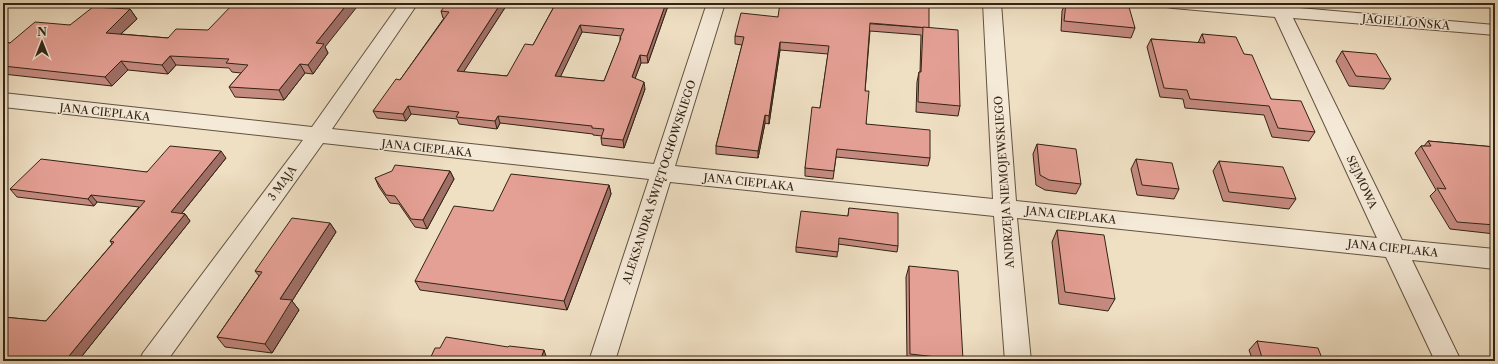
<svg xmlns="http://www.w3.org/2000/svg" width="1498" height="364" font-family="'Libre Caslon Text',serif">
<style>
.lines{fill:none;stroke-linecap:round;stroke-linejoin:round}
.street-casing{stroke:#615240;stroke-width:2}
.street{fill:#f5ead8;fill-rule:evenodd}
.wall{fill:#c58a80;stroke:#322314;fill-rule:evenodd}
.shaded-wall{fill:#a07068;stroke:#322314}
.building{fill:#e5a095;stroke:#322314;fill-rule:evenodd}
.labels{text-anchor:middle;stroke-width:3;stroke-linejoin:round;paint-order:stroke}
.street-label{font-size:11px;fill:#322314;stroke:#f5ead8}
</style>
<rect width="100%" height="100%" fill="#efdfc3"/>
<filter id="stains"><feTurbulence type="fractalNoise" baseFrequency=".005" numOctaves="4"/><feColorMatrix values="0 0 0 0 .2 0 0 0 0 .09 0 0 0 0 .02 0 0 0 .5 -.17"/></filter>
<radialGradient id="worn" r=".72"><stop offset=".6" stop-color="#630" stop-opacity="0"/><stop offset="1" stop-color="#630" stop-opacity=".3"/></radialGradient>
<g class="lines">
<!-- street casing -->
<g class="street-casing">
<path id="street" d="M400 3H418L332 129 654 164 707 3H725L675 166 993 199 983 3H1001L1016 201 1377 238 1275 17 1173 8 1167 7 1164 3H1236L1270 6 1268 3H1286L1288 7 1495 25V35L1293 18 1402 240 1495 249V269L1412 260 1461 361H1435L1386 257 1017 218 1031 361H1005L994 216 670 182 615 361H589L649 179 323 143 167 361H139L143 353 303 140 3 107V93L312 127Z"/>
</g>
<!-- street -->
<use href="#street" class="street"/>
</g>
<!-- wall -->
<g class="wall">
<path d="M508 3 463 72 507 76 533 45 556 3H669L648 63H641L635 78 645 89 624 148 602 145 601 138 602 136 593 135V134L500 123 497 129 459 124 457 119 411 114 406 121 377 118 373 111 400 80 444 18H443L441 11ZM582 32 621 36 620 38V41L604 81 560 77Z"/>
<path d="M1065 3H1106L1107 5 1135 28 1131 38 1061 31 1062 11Z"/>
<path d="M130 9 137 19 121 34 168 38 325 47 328 53 313 74 305 73 284 100 235 97 229 87 241 73 232 72 229 68 176 65 168 74 128 70 112 86 3 74V42L10 43 70 25Z"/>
<path d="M778 17 929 28 960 106 958 116 916 112 917 82 919 72H920L921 35 870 31 865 91 866 124 930 158 928 166 836 157 833 179 805 176V168L820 108 828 54 780 50 769 124 765 123 758 158 716 154V146L742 45 735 44V36Z"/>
<path d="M1202 34 1244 54 1271 99 1315 132 1309 141 1272 137 1264 115 1185 108 1183 99 1160 97 1147 47 1151 39 1198 43Z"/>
<path d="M1342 51 1391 79 1384 89 1349 86 1336 61Z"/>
<path d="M1428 141 1495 147V234L1450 229 1430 196 1436 190 1415 153 1421 146H1424Z"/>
<path d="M1037 144 1081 184 1076 194 1045 190 1036 185 1033 154Z"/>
<path d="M226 158 182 213 185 214 190 221 78 361H3V317L46 321 112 244 110 241 139 207 97 202 94 206 17 197 10 189 147 172Z"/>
<path d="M1136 159 1179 189 1174 199 1137 195 1131 169Z"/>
<path d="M1219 161 1296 199 1289 209 1223 201 1213 171Z"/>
<path d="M450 171 454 179 427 229 415 227 399 204 390 203 379 187 375 178Z"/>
<path d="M609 185 611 194 567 310 420 290 415 281 493 211Z"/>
<path d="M849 208 898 246 897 252 838 244 837 257 796 252V247L848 216Z"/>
<path d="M330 223 336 232 292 301 299 310 272 353 225 347 217 337 259 276 255 271Z"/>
<path d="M1057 230 1115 299 1108 311 1059 304 1052 242Z"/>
<path d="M909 266 963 360V361H907L906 277Z"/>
<path d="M1495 295V310L1490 300Z"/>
<path d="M1257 341 1323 361H1253L1249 350Z"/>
</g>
<!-- shaded-wall -->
<g class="shaded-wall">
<path d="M348 3H360L325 47 328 53 313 74 308 65 316 43Z"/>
<path d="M501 3H508L459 79 457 71Z"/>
<path d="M666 3H669L648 63 647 56Z"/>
<path d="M130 9 137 19 112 42 106 33Z"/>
<path d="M580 25 582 32 557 84 555 76Z"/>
<path d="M780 42V50L769 124V116Z"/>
<path d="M640 55 641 63 633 84 632 77Z"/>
<path d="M170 56 176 65 168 74 162 65Z"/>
<path d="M121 61 128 70 112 86 105 77Z"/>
<path d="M300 64 305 73 284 100 279 90Z"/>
<path d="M644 82 645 89 624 148 623 140Z"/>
<path d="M408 106 411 114 406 121 403 114Z"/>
<path d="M765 115V123L758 158V151Z"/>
<path d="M498 116 500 123 497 129 495 121Z"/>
<path d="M221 151 226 158 177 219 171 212Z"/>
<path d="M450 171 454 179 427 229 423 220Z"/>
<path d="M609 185 611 194 567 310 564 301Z"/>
<path d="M91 195 97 202 94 206 88 199Z"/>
<path d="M185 214 190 221 78 361H65Z"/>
<path d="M330 223 336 232 292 301 299 310 272 353 265 344 280 299Z"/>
<path d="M544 350 547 359 546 361H540Z"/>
</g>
<!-- building -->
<g class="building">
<path d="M234 3H348L316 43 324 44 308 65 300 64 279 90 229 87 248 65 226 63 229 59 170 56 162 65 121 61 105 77 3 66V42L10 43 35 22 70 25 93 7 130 9 106 33 168 38 176 29 208 30Z"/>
<path d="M447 3H501L457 71 507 76 525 44 533 45 556 3H666L647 56 640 55 632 77 644 82 623 140 601 138 604 129 592 128V126L498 116 495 121 456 117 459 112 408 106 403 114 373 111 396 79 400 80 449 12 441 11ZM580 25 624 29 620 38H621L604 81 555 76Z"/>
<path d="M780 3H886L895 4V3H929V28L870 23 865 91H869L866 124 930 130V158L837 149 834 171 805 168 812 107 820 108 829 46 780 42 769 116 765 115 758 151 716 146 744 37 735 36 741 13 778 17Z"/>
<path d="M1066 3H1106L1107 5 1129 7 1135 28 1064 21Z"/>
<path d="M923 27 958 30 960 106 918 102 919 72H921Z"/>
<path d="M1202 34 1236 37 1244 54 1252 55 1271 99 1301 101 1315 132 1278 128 1269 106 1190 99 1187 90 1164 88 1151 39 1205 43Z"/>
<path d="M1342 51 1376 54 1391 79 1356 76Z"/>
<path d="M1428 141 1495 147V225L1457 222 1437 188 1446 189 1421 146H1431Z"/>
<path d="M1037 144 1076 149 1081 184 1049 180 1040 175Z"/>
<path d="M170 146 221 151 171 212 185 214 65 361H3V317L46 321 114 242 110 241 145 201 91 195 88 199 10 189 41 159 147 172Z"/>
<path d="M1136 159 1172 163 1179 189 1142 185Z"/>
<path d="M1219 161 1283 167 1296 199 1229 192Z"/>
<path d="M395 165 450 171 423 220 411 219 395 196 386 195 375 178 392 171Z"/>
<path d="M511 174 609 185 564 301 415 281 454 206 493 211Z"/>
<path d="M849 208 898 213V246L839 238 838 252 796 247 801 211 848 216Z"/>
<path d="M292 218 330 223 280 299 292 300 265 344 217 337 262 272 255 271Z"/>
<path d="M1057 230 1104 235 1115 299 1065 292Z"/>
<path d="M909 266 958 271 963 360 910 354Z"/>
<path d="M446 337 508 347 509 346 544 350 540 361H429L435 348H440Z"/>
<path d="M1257 341 1318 348 1323 361H1263Z"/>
<path d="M656 359 668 361H655Z"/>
</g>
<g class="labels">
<!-- street labels -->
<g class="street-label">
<text transform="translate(1406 22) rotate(5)" y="4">JAGIELLOŃSKA</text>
<text transform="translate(105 112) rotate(6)" y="4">JANA CIEPLAKA</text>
<text transform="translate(427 148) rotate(6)" y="4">JANA CIEPLAKA</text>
<text transform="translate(659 182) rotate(-72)" y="4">ALEKSANDRA ŚWIĘTOCHOWSKIEGO</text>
<text transform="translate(749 182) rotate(6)" y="4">JANA CIEPLAKA</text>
<text transform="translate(1004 182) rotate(-94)" y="4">ANDRZEJA NIEMOJEWSKIEGO</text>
<text transform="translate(1362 182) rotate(65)" y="4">SEJMOWA</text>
<text transform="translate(282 183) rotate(-54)" y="4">3 MAJA</text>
<text transform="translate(1071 215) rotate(6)" y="4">JANA CIEPLAKA</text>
<text transform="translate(1393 248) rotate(6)" y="4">JANA CIEPLAKA</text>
</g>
</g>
<!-- margin -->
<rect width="1498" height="364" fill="none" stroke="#efdfc3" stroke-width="16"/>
<rect x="4" y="4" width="1490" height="356" fill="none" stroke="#322314" stroke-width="2"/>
<rect x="8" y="8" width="1482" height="348" fill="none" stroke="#322314"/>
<!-- north arrow -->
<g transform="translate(42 42)" stroke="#f5ead8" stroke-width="3" paint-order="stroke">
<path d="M0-3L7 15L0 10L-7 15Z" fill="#322314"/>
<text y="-6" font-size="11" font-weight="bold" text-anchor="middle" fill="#322314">N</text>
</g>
<rect width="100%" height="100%" filter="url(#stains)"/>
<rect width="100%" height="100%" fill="url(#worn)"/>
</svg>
